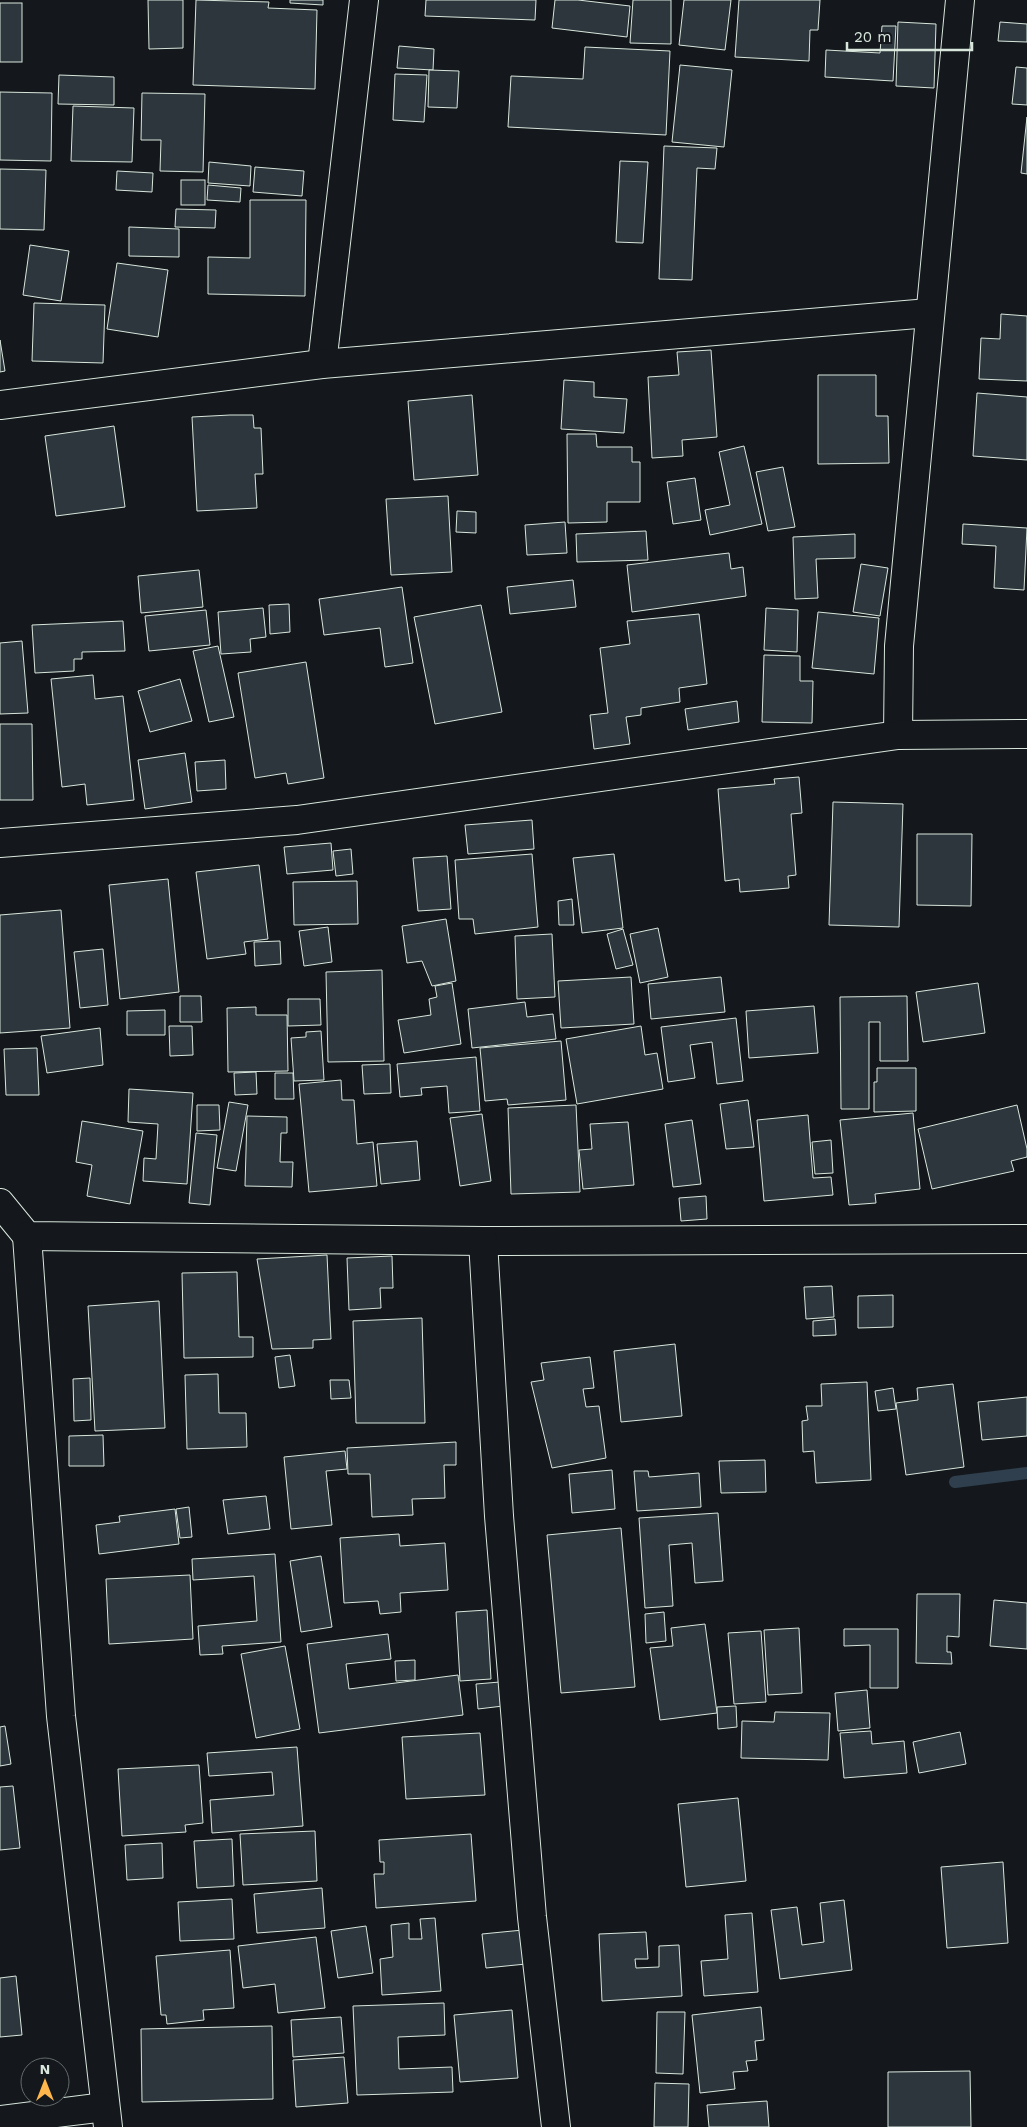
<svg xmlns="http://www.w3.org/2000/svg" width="1027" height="2127" font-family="'Work Sans',sans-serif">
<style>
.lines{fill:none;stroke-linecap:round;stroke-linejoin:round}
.stream{stroke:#2f3f4d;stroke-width:12}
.building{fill:#2c363c;stroke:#d8e6dc}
.minor-casing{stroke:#d8e6dc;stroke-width:30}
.minor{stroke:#14181c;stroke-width:28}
</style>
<rect width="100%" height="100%" fill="#14181c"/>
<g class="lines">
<!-- stream -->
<path class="stream" d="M955 1482 1027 1473"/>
</g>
<!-- building -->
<g class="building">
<path d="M148 0H183V48L149 49Z"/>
<path d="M196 0 269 2 268 8 317 10 315 89 193 85Z"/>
<path d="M290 0H323V5L290 3Z"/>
<path d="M426 0H536L535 20 425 16Z"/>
<path d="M555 0H578L630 6 627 37 552 28Z"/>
<path d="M633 0H671V44L630 43Z"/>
<path d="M684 0H731L725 50 679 45Z"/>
<path d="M739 0H820L818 30H810L809 61 735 57Z"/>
<rect x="0" y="3" width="22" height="59"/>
<path d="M898 22 936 24 934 88 896 86Z"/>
<path d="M1000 22 1027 24V42L998 41Z"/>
<path d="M882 26H896L893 81 825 77 826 50 880 53Z"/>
<path d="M399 46 434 49 433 70 397 68Z"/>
<path d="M585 47 670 51 666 135 508 127 511 76 583 79Z"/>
<path d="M680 65 732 70 724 147 672 142Z"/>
<path d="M1016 67 1027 68V105L1012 104Z"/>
<path d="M429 70 459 71 457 108 428 107Z"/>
<path d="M395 74 427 75 424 122 393 120Z"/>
<path d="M59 75 114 77V105L58 104Z"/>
<path d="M0 92 52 93 51 161 0 160Z"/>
<path d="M142 93 205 94 203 172 160 171 161 140H141Z"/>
<path d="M73 106 134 108 132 162 71 161Z"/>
<path d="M1027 117V174L1021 173Z"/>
<path d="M664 146 717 148 715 169 697 168 692 280 659 279Z"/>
<path d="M620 161 648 162 643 243 616 242Z"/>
<path d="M209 162 251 166 250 186 208 183Z"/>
<path d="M255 167 304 171 302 196 253 192Z"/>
<path d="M0 169 46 170 44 230 0 229Z"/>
<path d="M117 171 153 173 152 192 116 190Z"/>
<rect x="181" y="180" width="24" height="25"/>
<path d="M208 185 241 188 240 202 207 200Z"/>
<path d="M250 200H306L305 296 208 294V257L250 258Z"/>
<path d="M176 209 216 210 215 228 175 227Z"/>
<path d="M129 227 179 229V257L129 256Z"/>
<path d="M30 245 69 251 61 301 23 295Z"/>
<path d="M117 263 168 270 158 337 107 329Z"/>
<path d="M34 303 105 305 103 363 32 361Z"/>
<path d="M1001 314 1027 316V381L979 379 981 338 1000 339Z"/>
<path d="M0 340 5 371 0 372Z"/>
<path d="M711 350 717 437 682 440 683 456 652 458 648 377 679 375 677 352Z"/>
<path d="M818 375H876V416H888L889 463 818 464Z"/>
<path d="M564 380 594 382V397L627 399 624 433 561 429Z"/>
<path d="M977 393 1027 397V460L973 456Z"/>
<path d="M472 395 478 475 414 480 408 401Z"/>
<path d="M230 415H253L254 428H261L263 474H255L257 508 197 511 192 417Z"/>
<path d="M114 426 125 507 56 516 45 436Z"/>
<path d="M567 434H596L597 447H632V462H640V502H607V522L568 523Z"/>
<path d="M744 446 762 524 710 535 705 510 730 505 719 452Z"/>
<path d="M783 467 795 527 768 531 756 472Z"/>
<path d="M695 478 701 520 673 524 667 482Z"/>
<path d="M448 496 452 572 391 575 386 499Z"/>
<path d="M457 511 476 512V533L456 532Z"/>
<path d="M565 522 567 553 527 555 525 525Z"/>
<path d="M963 524 1027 528 1024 590 994 588 996 546 962 544Z"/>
<path d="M646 531 648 560 577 562 576 534Z"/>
<path d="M855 534V558L816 559 818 598 795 599 793 537Z"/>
<path d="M729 553 731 569 743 567 746 596 632 612 627 565Z"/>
<path d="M861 564 888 568 880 616 853 612Z"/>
<path d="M199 570 203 607 141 613 138 576Z"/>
<path d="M573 580 576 607 510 614 507 587Z"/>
<path d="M402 587 413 663 385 667 380 628 324 635 319 599Z"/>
<path d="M289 604 290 632 270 634 269 605Z"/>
<path d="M481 605 502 712 435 724 414 617Z"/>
<path d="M263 608 266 637 250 639 251 652 221 654 218 612Z"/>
<path d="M766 608 798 610 797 652 764 650Z"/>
<path d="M206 610 210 645 149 651 145 616Z"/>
<path d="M818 612 879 618 874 674 812 668Z"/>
<path d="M699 614 707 684 679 688 680 702 641 708V715L626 717 630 744 594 749 590 715 608 713 600 648 630 644 627 621Z"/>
<path d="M123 621 125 651 82 652V659H74V671L35 673 32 625Z"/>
<path d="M22 641 28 713 0 714V643Z"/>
<path d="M218 646 234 717 209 722 193 651Z"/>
<path d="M764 655 800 656V681H813L812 723 762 722Z"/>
<path d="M306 662 324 778 288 784 286 773 255 778 238 673Z"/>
<path d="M93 675 95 699 123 696 134 800 87 805 85 784 62 787 51 679Z"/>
<path d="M180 679 192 721 150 732 138 691Z"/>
<path d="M737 701 739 722 688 730 685 709Z"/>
<path d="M0 724H32L33 800H0Z"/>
<path d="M185 753 192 802 145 809 138 760Z"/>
<path d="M225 760 226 789 197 791 195 762Z"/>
<path d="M799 777 802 813 791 814 796 875 788 876 789 888 740 892 739 879 725 881 718 789 775 784 774 779Z"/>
<path d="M833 802 903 804 899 927 829 925Z"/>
<path d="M532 820 534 849 468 854 465 825Z"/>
<path d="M917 834H972L971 906 917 905Z"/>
<path d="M331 843 333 870 287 874 284 847Z"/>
<path d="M351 849 353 874 336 876 333 851Z"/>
<path d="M532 854 538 927 475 934 473 919H459L455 860Z"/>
<path d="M614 854 623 928 582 933 573 858Z"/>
<path d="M447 856 451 909 418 911 413 858Z"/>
<path d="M259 865 268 939 244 942 246 954 207 959 196 872Z"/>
<path d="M168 879 179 992 120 999 109 885Z"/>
<path d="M357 881 358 924 294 925 293 882Z"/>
<path d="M572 899 574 925H559L558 901Z"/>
<path d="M61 910 70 1028 0 1033V915Z"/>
<path d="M446 919 456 981 432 986 422 961 407 963 402 926Z"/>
<path d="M328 927 332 962 304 966 299 931Z"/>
<path d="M658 928 668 977 640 983 630 934Z"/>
<path d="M623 929 633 965 616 969 607 934Z"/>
<path d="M552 934 555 997 517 999 515 936Z"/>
<path d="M280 941 281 964 255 966 254 942Z"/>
<path d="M103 949 108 1005 80 1008 74 952Z"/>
<path d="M382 970 384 1061 328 1062 326 972Z"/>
<path d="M631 977 634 1024 561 1028 558 981Z"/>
<path d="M721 977 725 1012 651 1019 648 984Z"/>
<path d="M452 983 461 1044 404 1053 398 1020 431 1015 429 999 437 997 435 986Z"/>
<path d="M978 983 985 1033 923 1042 916 992Z"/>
<path d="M180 996H201L202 1022H180Z"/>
<path d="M907 996 908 1061H880V1022H869V1109H841L840 997Z"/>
<path d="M288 999H320L321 1025 288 1026Z"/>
<path d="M525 1002 527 1017 553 1014 556 1039 472 1048 468 1009Z"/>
<path d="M814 1006 818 1053 749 1058 746 1011Z"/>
<path d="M256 1007V1015H287L288 1071 228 1072 227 1008Z"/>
<path d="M165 1010V1035H127V1011Z"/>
<path d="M736 1018 743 1081 717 1084 712 1042 690 1045 695 1078 668 1082 661 1027Z"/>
<path d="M169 1026H192L193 1055 170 1056Z"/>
<path d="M641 1026 645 1055 657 1053 663 1089 577 1104 566 1039Z"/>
<path d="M100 1028 103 1065 47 1073 41 1036Z"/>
<path d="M321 1031 324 1080 294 1081 291 1038 306 1037V1032Z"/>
<path d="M561 1041 566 1100 508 1105 507 1099 485 1101 480 1048Z"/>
<path d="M37 1048 39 1095H6L4 1049Z"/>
<path d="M476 1057 480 1111 449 1113 447 1086 421 1088 422 1095 400 1097 397 1064Z"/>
<path d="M390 1064 391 1093 364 1094 362 1065Z"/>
<path d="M877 1068H916V1111L874 1112V1082H877Z"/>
<path d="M256 1072 257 1094 235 1095 234 1073Z"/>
<path d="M275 1073H293L294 1099H275Z"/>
<path d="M341 1080 342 1100H354L357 1144 373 1142 377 1186 309 1192 299 1084Z"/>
<path d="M129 1089 193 1093 187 1184 143 1181 144 1158 156 1159 158 1124 128 1122Z"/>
<path d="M748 1100 754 1147 726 1149 720 1104Z"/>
<path d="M229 1102 248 1105 236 1171 217 1168Z"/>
<path d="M197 1105H219L220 1130 197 1131Z"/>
<path d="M576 1105 580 1192 511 1194 508 1108Z"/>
<path d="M1017 1105 1027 1149V1157L1011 1161 1014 1171 932 1189 918 1129Z"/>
<path d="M913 1113 920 1189 875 1194 876 1203 849 1205 840 1120Z"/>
<path d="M482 1114 491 1181 460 1186 450 1118Z"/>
<path d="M808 1115 813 1178 831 1177 833 1195 764 1201 757 1120Z"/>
<path d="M247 1116 287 1117V1133H281L280 1162H293L292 1187 245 1186Z"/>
<path d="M692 1120 701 1184 673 1187 665 1124Z"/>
<path d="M82 1121 143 1131 130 1204 87 1196 92 1165 76 1162Z"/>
<path d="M628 1122 634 1185 583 1189 579 1150 592 1149 590 1124Z"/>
<path d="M196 1133 217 1135 210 1205 189 1203Z"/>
<path d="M831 1140 833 1173 815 1174 812 1142Z"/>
<path d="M417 1141 420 1180 381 1184 377 1144Z"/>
<path d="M706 1196 707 1219 681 1221 679 1198Z"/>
<path d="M327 1255 331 1339 313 1340V1348L272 1349 257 1259Z"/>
<path d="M392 1256 393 1288H380L381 1308 349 1310 347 1258Z"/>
<path d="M237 1272 239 1337H253V1357L184 1358 182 1273Z"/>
<path d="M832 1286 834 1317 806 1319 804 1287Z"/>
<path d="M893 1295V1327L858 1328V1296Z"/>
<path d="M159 1301 165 1428 95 1431 88 1306Z"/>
<path d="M422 1318 425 1423H356L353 1321Z"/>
<path d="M835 1319 836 1335 813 1336V1321Z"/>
<path d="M675 1344 682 1416 621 1422 614 1351Z"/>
<path d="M290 1355 295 1386 279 1388 275 1357Z"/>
<path d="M590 1357 594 1388 583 1389 586 1407 599 1406 606 1458 552 1468 531 1382 544 1380 541 1363Z"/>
<path d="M218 1374 219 1413H246L247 1447 187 1449 185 1375Z"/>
<path d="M90 1378 91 1420 74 1421 73 1379Z"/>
<path d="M330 1380H349L351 1398 331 1399Z"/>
<path d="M867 1382 871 1480 816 1483 814 1451 803 1452 802 1421 808 1420 806 1406H822L821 1384Z"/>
<path d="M953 1384 964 1467 906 1475 896 1403 918 1400 917 1388Z"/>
<path d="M893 1388 896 1409 878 1411 875 1391Z"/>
<path d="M1027 1397V1436L982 1440 978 1402Z"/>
<path d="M103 1435 104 1466H69V1436Z"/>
<path d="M456 1442V1465H444L445 1498 412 1499 413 1515 372 1517 370 1474H348L347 1448Z"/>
<path d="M345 1451 347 1469 326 1471 332 1525 291 1529 284 1457Z"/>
<path d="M765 1460 766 1492 721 1493 719 1461Z"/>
<path d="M612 1470 615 1509 572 1513 569 1474Z"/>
<path d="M634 1471H648L649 1477 699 1473 701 1507 637 1511Z"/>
<path d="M266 1496 270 1529 228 1534 223 1500Z"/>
<path d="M189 1507 192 1537 180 1538 176 1509Z"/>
<path d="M175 1509 179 1544 99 1554 96 1525 120 1522 119 1516Z"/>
<path d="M718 1513 723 1581 695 1583 692 1543 669 1545 673 1606 645 1608 639 1518Z"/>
<path d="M621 1528 635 1687 561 1693 547 1535Z"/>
<path d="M399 1534 400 1546 445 1543 448 1590 400 1593 401 1612 380 1614 378 1601 344 1603 340 1538Z"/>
<path d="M275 1554 281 1642 222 1646 223 1654 200 1655 198 1626 257 1621 254 1576 193 1580 192 1559Z"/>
<path d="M321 1556 332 1627 301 1632 290 1561Z"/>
<path d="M190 1575 193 1639 109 1644 106 1579Z"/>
<path d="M917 1594H960L959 1637 947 1636V1652H951L952 1664 916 1663Z"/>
<path d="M994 1600 1027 1603V1649L990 1646Z"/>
<path d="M487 1610 491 1679 460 1681 456 1612Z"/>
<path d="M664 1612 666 1641 646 1643 645 1614Z"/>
<path d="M705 1624 717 1713 660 1720 650 1648 673 1646 671 1628Z"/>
<path d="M799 1628 802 1693 768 1695 764 1630Z"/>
<path d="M844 1629H898V1688H870V1645L844 1646Z"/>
<path d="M761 1631 766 1702 734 1704 728 1633Z"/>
<path d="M388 1634 391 1659 346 1664 349 1689 458 1675 463 1715 319 1733 307 1644Z"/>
<path d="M285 1646 300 1729 256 1738 241 1654Z"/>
<path d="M415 1660V1680L396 1681 395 1661Z"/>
<path d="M500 1682 503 1706 478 1709 476 1684Z"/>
<path d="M867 1690 870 1728 838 1731 835 1693Z"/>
<path d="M736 1706 737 1727 718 1729 717 1707Z"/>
<path d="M775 1712 830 1713 828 1760 741 1758 742 1721 774 1722Z"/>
<path d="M5 1726 11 1764 0 1766V1727Z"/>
<path d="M871 1731 872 1744 904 1741 907 1773 844 1778 840 1733Z"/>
<path d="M960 1732 966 1764 919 1773 913 1742Z"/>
<path d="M480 1733 485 1795 406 1799 402 1737Z"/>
<path d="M297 1747 303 1826 212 1833 210 1800 274 1795 272 1772 209 1776 207 1753Z"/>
<path d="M199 1765 203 1823 185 1825 186 1832 122 1836 118 1769Z"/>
<path d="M13 1786 20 1848 0 1850V1787Z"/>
<path d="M738 1798 746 1881 686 1887 678 1804Z"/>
<path d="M315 1831 317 1881 243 1885 240 1834Z"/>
<path d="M471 1834 476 1901 376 1908 374 1874H384V1862H380L379 1840Z"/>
<path d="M232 1839 234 1886 197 1888 194 1841Z"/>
<path d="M162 1843 163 1878 127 1880 125 1845Z"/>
<path d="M1003 1862 1008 1943 947 1948 941 1867Z"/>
<path d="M322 1888 325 1928 257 1933 254 1894Z"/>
<path d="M232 1899 234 1939 180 1941 178 1902Z"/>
<path d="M844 1900 852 1970 780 1979 771 1910 797 1907 802 1945 824 1942 820 1903Z"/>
<path d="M752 1913 758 1992 704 1996 701 1961 728 1959 725 1915Z"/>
<path d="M435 1918 441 1991 382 1995 380 1959 393 1957 391 1925 409 1923V1939H422L420 1919Z"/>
<path d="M366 1926 373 1973 338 1978 331 1931Z"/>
<path d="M523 1930 526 1964 486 1968 482 1934Z"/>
<path d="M646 1932 648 1959H635L636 1968 659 1967V1946L679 1945 682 1996 602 2001 599 1934Z"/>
<path d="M316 1937 325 2008 278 2013 275 1984 243 1988 238 1946Z"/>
<path d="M230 1950 234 2008 203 2010 204 2020 167 2024 166 2015H161L156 1956Z"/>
<path d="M16 1976 22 2035 0 2037V1978Z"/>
<path d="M444 2003 445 2035 398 2037 399 2069 452 2067 453 2092 357 2095 353 2006Z"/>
<path d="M761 2007 764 2040 755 2041 757 2060 746 2061 748 2071 733 2072 735 2089 700 2093 692 2015Z"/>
<path d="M512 2010 518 2078 460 2082 454 2015Z"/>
<path d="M657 2012H685L683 2074 656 2073Z"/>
<path d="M341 2017 344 2053 293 2057 291 2020Z"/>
<path d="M272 2026 273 2099 142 2102 141 2029Z"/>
<path d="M344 2057 348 2103 296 2107 293 2060Z"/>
<path d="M970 2071 971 2127H888V2072Z"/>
<path d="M655 2083 689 2084 688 2127H654Z"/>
<path d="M767 2101 769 2127H709L707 2105Z"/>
</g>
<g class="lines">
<!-- minor casing -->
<g class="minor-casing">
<g id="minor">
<path d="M322 364 364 0"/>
<path d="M0 405 322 364 929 313"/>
<path d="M898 735 899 646 960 0"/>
<path d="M0 843 297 820 898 735 1027 734"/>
<path d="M0 1203 27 1236 483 1241 1027 1239"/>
<path d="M27 1236 61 1716 108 2127"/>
<path d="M483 1241 499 1516 532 1917 556 2127"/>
<path d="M0 2120 105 2107"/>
</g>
</g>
<!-- minor -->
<use href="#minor" class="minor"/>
</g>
<!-- north arrow -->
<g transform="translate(45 2082)"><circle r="24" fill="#14181c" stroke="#626a69"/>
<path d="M0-4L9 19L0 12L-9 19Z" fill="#ffb74d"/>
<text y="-8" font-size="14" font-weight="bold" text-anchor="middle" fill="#d8e6dc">N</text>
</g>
<!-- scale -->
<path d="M847 42v8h125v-8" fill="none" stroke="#d8e6dc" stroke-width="2.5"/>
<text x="854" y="42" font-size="15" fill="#d8e6dc" stroke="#14181c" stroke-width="4" paint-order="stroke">20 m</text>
</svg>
